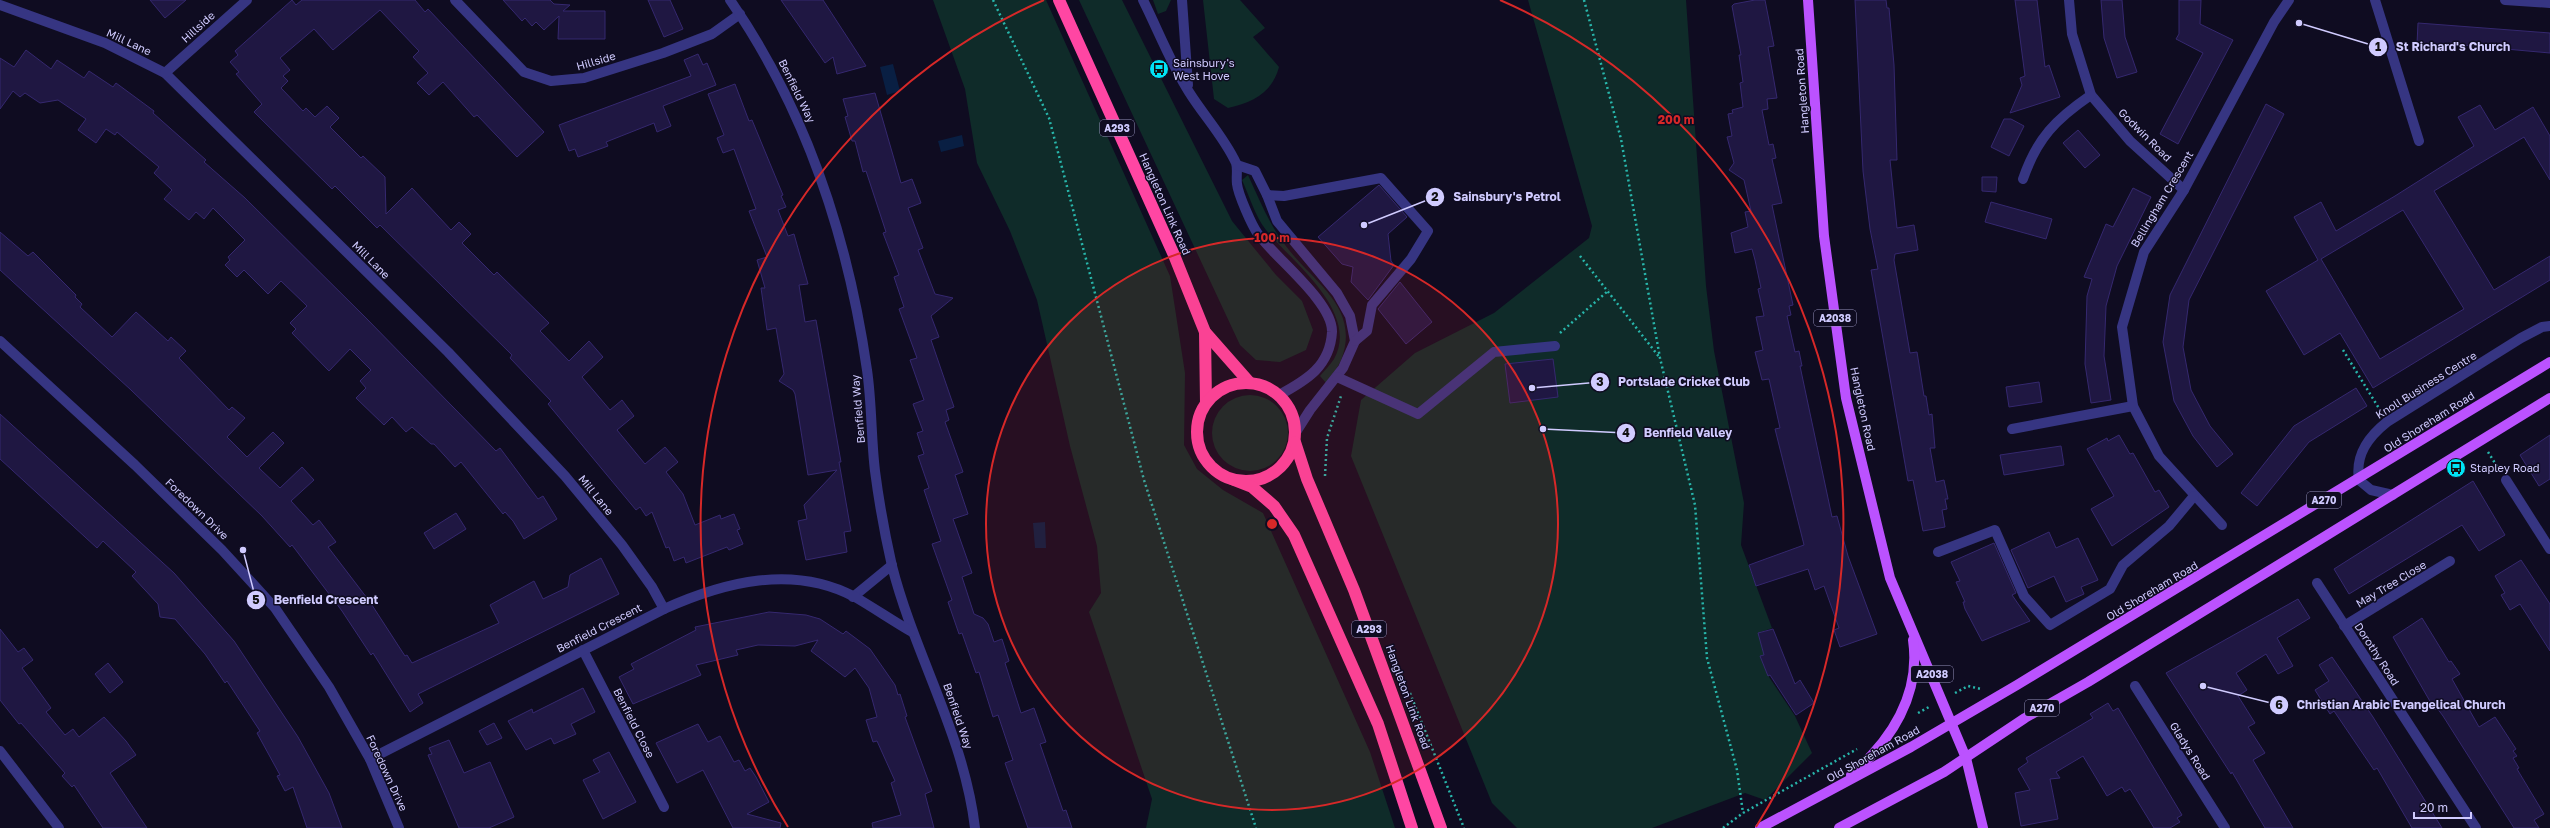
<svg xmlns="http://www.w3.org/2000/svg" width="2550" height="828" font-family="'Golos Text',sans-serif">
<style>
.green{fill:#0f2b29}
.water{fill:#091f43}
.building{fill:#1f1742;stroke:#35286f;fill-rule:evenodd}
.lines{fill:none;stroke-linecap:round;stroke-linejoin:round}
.path{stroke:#28b6ab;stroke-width:2.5;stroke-dasharray:2 3;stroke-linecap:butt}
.minor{stroke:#363582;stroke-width:10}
.major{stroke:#bb52ff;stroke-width:10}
.highway{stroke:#ff46a3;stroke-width:12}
.ring{fill:none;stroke:#d62828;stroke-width:2}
.labels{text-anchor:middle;stroke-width:3;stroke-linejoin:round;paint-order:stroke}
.shield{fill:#0f0c21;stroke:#9692bc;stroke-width:1}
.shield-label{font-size:10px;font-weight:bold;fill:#d0cbff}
.street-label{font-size:11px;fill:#d0cbff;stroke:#0f0c21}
.poi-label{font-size:11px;fill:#d0cbff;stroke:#0f0c21;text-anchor:start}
.centre{fill:#d62828;stroke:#0f0c21;stroke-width:2}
.ring-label{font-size:12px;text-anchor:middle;font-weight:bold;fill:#d62828;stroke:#0f0c21;stroke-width:3;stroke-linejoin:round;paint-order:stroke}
.leader{fill:none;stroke:#d0cbff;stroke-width:1.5}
.callout-dot{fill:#d0cbff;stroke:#0f0c21;stroke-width:1.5}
.mark-label{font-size:12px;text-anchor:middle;font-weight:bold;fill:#111}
.callout-label{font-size:12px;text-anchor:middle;font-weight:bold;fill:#d0cbff;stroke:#0f0c21;stroke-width:3;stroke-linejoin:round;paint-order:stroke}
</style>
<rect width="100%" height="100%" fill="#0f0c21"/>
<!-- green -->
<g class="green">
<path d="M933 0H1046L1170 276 1185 373 1184 445 1197 469 1223 490 1263 513 1370 752 1395 828H1146L1152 799 1089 612 1101 593 1097 546 1070 446 1037 300 1010 231 977 163 965 89Z"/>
<path d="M1079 0H1122L1232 221 1276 275 1302 301 1313 330 1306 350 1280 362 1256 360 1240 345Z"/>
<path d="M1153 0H1171L1166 11 1158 14Z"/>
<path d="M1203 0H1240L1265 28 1253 37 1279 67C1272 93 1253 102 1228 108L1214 99Z"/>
<path d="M1528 0H1686L1706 286 1714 351 1744 503 1741 545 1772 628 1761 632 1767 654 1763 655 1769 677 1795 716 1812 753 1765 800 1745 793 1652 828H1517L1492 803 1351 456 1361 400 1415 353 1494 313 1589 238 1592 226Z"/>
<path d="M1248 175C1260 201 1270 227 1289 250 1315 283 1361 309 1341 360 1338 368 1330 376 1326 383L1320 376C1324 371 1330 365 1334 359 1360 312 1292 262 1266 230 1255 216 1249 195 1242 180Z"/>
<circle cx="1250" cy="433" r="38"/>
</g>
<!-- water -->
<g class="water">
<path d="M893 64 900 91 887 95 880 67Z"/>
<path d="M962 135 964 146 941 152 938 141Z"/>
<path d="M1045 522 1046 548H1035L1033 523Z"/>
</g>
<!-- building -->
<g class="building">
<path d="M150 0H186L165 18Z"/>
<path d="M292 0 296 5 302 0H415L425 12 428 9 544 132 517 157 477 115 474 117 443 82 429 95 417 83 428 73 413 57 419 51 380 10 333 50 314 29 280 58 290 70 283 76 288 81 281 88 303 111 306 108 315 117 327 106 339 118 330 127 361 158 363 156 385 177 386 214 412 188 451 230 459 222 471 234 462 243 494 275 497 272 549 323 540 331 569 361 589 341 603 357 582 377 610 410 622 400 634 416 617 430 645 464 665 447 678 462 666 472 683 494 695 525 720 515 721 519 734 514 740 529 737 530 743 544 729 550 727 547 686 563 684 557 674 561 669 547 666 548 652 512 646 516 640 507 636 510 548 404 551 401 510 358 512 355 380 225 377 228 335 186 332 189 254 112 262 104 236 74 239 72 230 62 238 55 235 51Z"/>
<path d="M503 0H550L554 4 570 5 563 11H605V39H558L559 16 544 30 536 22 532 26 525 18 522 21Z"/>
<path d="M648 0H670L683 29 664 37Z"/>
<path d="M781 0H823L866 66 837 74 833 57 825 63Z"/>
<path d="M1755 0H1765L1774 46 1768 47 1777 98 1767 99 1768 109 1762 110 1769 145 1773 144 1776 158 1772 159 1782 203 1772 205 1793 305 1789 306 1791 315 1787 316 1795 352 1799 351 1802 366H1800L1832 517 1837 516 1848 556 1877 634 1840 647 1834 630 1839 628 1824 586 1815 590 1808 569 1756 586 1749 565 1804 545 1775 429 1780 428 1769 379 1762 380 1755 352 1763 350 1756 317 1764 316 1758 289 1761 288 1755 260 1752 249 1735 253 1731 233 1748 227 1745 212 1751 211 1744 180 1729 170 1734 163 1727 137 1732 136 1728 114 1733 113 1732 110 1743 107 1740 83 1743 82 1739 55H1741L1732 6 1734 4Z"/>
<path d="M1855 0H1886L1887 8H1889L1894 65 1897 160H1890L1897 228 1914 225 1918 250 1895 254 1894 260 1910 353 1917 352 1924 396H1926L1929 415 1932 414 1935 448H1930L1936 482 1944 480 1948 499H1945L1947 509 1942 510 1945 527 1923 531 1913 480 1908 481 1871 270 1878 269 1870 229 1863 171Z"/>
<path d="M2015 0H2037L2045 67 2049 65 2060 97 2010 113 2022 85 2020 78 2025 76Z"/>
<path d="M2101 0H2122L2125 37 2137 72 2117 78 2104 38Z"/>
<path d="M2179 0H2201L2200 24 2233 40 2178 144 2160 134 2203 53 2176 39 2179 34Z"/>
<path d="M2418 23 2550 33V53L2450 44V46L2417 44Z"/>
<path d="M26 50 51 69 57 60 84 78 89 71 113 87 116 83 154 111 153 113 206 160 204 162 245 198 366 318 496 451 500 448 538 499 543 496 557 519 524 539 513 521 505 512 503 514 461 462 455 467 434 444H431L412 427 406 432 392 417 384 425 356 398 366 388 360 381 371 370 350 349 329 371 292 333 296 329 290 323 307 306 281 281 268 294 244 270 237 277 225 265 230 260 228 257 245 240 213 208 204 219 196 212 189 220 164 199 172 190 154 173 159 167 117 132 115 135 106 129 96 143 78 130 86 119 58 100 40 103 25 93 20 97 13 91 0 109V58L14 67Z"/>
<path d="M698 54 703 65 707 63 716 85 663 106 671 126 657 132 654 123 606 142 608 146 578 157 575 149 569 151 559 125 691 76 684 60Z"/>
<path d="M735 84 749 121 752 120 783 195 781 196 786 207 778 210 788 236 794 234 808 284 799 285 805 322 816 320 841 462H839L851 531 844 532 847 552 806 560 798 521 807 519 804 505 837 470 808 475 795 394 793 390 779 381 784 374 776 328 767 330 761 288H765L757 260 767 257 749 211 756 209 734 149 723 153 717 138 724 135 708 94Z"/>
<path d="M875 93 901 183 912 179 921 203 908 208 923 248 918 250 935 294 953 298 931 316 939 337 931 340 954 407 946 410 949 420 945 422 963 472 955 475 968 514 953 519 972 573 962 577 974 614 983 618 988 624 994 642 1002 639 1009 661 1005 663 1021 713 1034 708 1046 742 1040 744 1063 811 1066 810 1072 828H1028L1005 763 1013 760 998 715 993 717 979 672 976 673 962 633 959 634 948 602 952 600 932 544 941 541 924 490 929 488 918 456 924 454 917 433 923 431 913 404 924 400 910 360 917 358 899 309 904 307 894 277 899 275 883 233 886 232 866 171 863 172 855 141H852L845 117 848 116 843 99Z"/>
<path d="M2266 104 2284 114 2189 300 2183 347 2191 390 2210 426 2233 454 2217 467 2193 436 2174 401 2163 342 2170 295Z"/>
<path d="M2480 105 2495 130 2533 107 2550 136V180L2524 137 2434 191 2494 290 2550 256V280L2373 388 2340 333 2304 355 2266 291 2318 260 2294 217 2321 202 2336 231 2395 196 2474 146 2458 117ZM2403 210 2464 309 2380 359 2321 259Z"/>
<path d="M2004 119H2011L2024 126 2009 156 1991 147Z"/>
<path d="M2078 130 2100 155 2085 168 2063 143Z"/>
<path d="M1982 177H1997L1996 192 1982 191Z"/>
<path d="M1379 185 1407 217 1388 234 1391 261 1394 265 1368 300 1351 282 1353 267 1342 264 1318 237Z"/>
<path d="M2133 188 2151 197 2117 266 2106 306 2104 356 2111 400 2091 403 2085 364 2087 296 2092 279 2084 277 2106 224 2113 227Z"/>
<path d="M1991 202 2052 219 2046 239 1985 222Z"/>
<path d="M0 232 28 256 33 252 76 295 75 297 82 304 80 307 112 337 136 312 168 341 171 337 186 351 179 358 229 410 232 407 245 418 227 437 247 457 273 432 284 443 259 468 280 488 302 467 314 480 291 501 313 525 319 520 336 542 328 547 370 602 405 656 407 655 412 663 499 623 490 605 534 581 543 599 568 587 570 575 601 558 619 594 418 694 423 703 410 712 373 653 371 655 342 611 292 545 290 547 262 516 131 390 0 270Z"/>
<path d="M1400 282 1432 322 1406 344 1378 309Z"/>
<path d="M1553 359 1558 397 1510 403 1505 364Z"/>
<path d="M2039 382 2042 402 2009 407 2006 387Z"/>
<path d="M2356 388 2367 406 2309 442 2257 506 2241 493 2294 426Z"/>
<path d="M0 414 174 573 234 641 298 737 329 793 342 828H307L293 787 285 791 277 776 280 775 257 733 260 731 227 681 225 683 205 654 175 619 160 617 158 604 132 576 136 572 103 541 97 548 0 459Z"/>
<path d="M2119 435 2130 454 2133 453 2155 492 2159 490 2169 507 2112 546 2091 509 2114 496 2087 449 2107 438 2108 441Z"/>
<path d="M2550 435V479L2539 486 2520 455Z"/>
<path d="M2061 446 2064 465 2004 475 2000 455Z"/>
<path d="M2473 481 2505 535 2479 551 2462 525 2349 594 2334 569Z"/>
<path d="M456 513 466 529 434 549 424 533Z"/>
<path d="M2049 532 2056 548 2078 538 2098 580 2081 587 2084 594 2066 602 2054 576 2028 588 2011 550Z"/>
<path d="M1994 543 2016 593 2012 595 2030 621 1982 641 1965 609 1963 602H1965L1956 582 1960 581 1951 562Z"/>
<path d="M2521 560 2550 604V651L2520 604 2510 610 2501 595 2505 593 2495 576Z"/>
<path d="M2298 599 2310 618 2277 638 2293 666 2278 674 2266 654 2236 673 2247 690 2238 696 2255 723 2248 727 2265 753 2253 760 2293 828H2265L2232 772 2231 774 2166 673Z"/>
<path d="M769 612 806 615 820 619 843 634 846 631 870 649 895 685 898 695 900 694 907 716 905 717 932 791 925 794 934 828H873L872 823 901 815 891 783 895 781 877 741 873 742 866 720 877 717 869 688 855 668 845 677 811 651 818 640 795 646 758 645 736 650 738 655 696 665 701 675 633 704 619 677 634 669 631 664 696 630 695 627Z"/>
<path d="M2422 618 2449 662 2451 661 2460 674 2452 679 2479 727 2495 717 2516 749 2513 751 2517 756 2513 758 2519 768 2517 769 2544 814 2534 820 2539 828H2514L2443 716 2437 708 2435 710 2393 637Z"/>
<path d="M0 629 18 652 24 648 33 660 22 668 51 708 46 712 65 735 73 729 79 737 104 717 126 741 136 755 110 773 147 828H103L74 785 72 787 62 776 65 773 21 723 19 724 0 700Z"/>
<path d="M1773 629 1795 684 1800 680 1814 703 1796 715 1770 675 1768 676 1760 656 1764 655 1758 633Z"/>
<path d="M2332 657 2373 717 2442 828H2412L2377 768 2374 770 2334 711 2330 714 2315 690 2329 681 2319 665Z"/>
<path d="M108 663 123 682 110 693 95 674Z"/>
<path d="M583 688 595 712 571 724 576 734 554 744 551 738 526 750 508 721 532 709 533 713Z"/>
<path d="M2108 703 2113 711 2118 708 2161 780 2182 815 2177 818 2180 822 2170 828H2154L2130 789 2125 792 2122 787 2107 796 2083 756 2056 772 2060 778 2050 779 2058 819 2021 826 2015 793 2030 790 2018 769 2028 762 2026 758 2093 718 2090 714Z"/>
<path d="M494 723 502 738 487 745 479 731Z"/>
<path d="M698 724 708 742 720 736 734 762 739 760 745 771 750 768 756 777 769 802 747 814 781 823 780 828H733L703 770 677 783 656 743Z"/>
<path d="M449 740 464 773 490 762 514 817 489 828H459L428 755 432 754 429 748Z"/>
<path d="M609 752 636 802 603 819 583 780 600 772 593 760Z"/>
</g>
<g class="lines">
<!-- path -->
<g class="path">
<path d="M993 0 1049 118 1144 480 1256 828"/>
<path d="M1584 0 1621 139 1660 358 1695 505 1707 658 1737 770 1743 813"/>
<path d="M1580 256 1660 358"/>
<path d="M1560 333 1609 290"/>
<path d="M2343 350 2380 410"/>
<path d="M2488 452 2498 468"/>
<path d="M1325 476 1327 438 1341 396"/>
<path d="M1410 693 1464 828"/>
<path d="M1955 693 1968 686 1981 689"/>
<path d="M1918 713 1929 707"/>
<path d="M1723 828 1743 813 1857 749"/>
</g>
<!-- minor -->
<g class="minor">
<path d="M455 0 524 72 551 81 584 78 663 53 712 34 740 14"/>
<path d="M730 0C807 111 848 238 867 370 872 404 871 438 875 471 879 502 885 535 892 566 915 656 964 735 975 828"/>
<path d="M1143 0C1158 30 1171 64 1189 92 1204 116 1224 137 1236 163 1238 169 1236 177 1237 184 1238 194 1252 226 1258 234 1274 257 1333 302 1332 332 1330 366 1307 380 1279 395"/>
<path d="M1182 0 1188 85"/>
<path d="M2069 0 2072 34 2091 95 2130 141 2184 190"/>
<path d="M2375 0 2419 141"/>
<path d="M2505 0 2550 3"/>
<path d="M0 5 105 43 165 73 448 352 565 476 622 545 652 587 664 609"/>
<path d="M165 73 247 0"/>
<path d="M1237 165 1255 171 1267 195 1277 221 1337 293 1350 316 1355 341 1343 368 1310 410 1296 432"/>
<path d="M2023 179C2037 138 2056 119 2091 95"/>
<path d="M1267 195 1284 196 1381 178 1428 231 1411 259 1372 305 1367 331 1355 341"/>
<path d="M0 341 135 465 222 550 275 608 329 687 370 759 399 828"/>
<path d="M1337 377 1418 414 1494 352 1555 346"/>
<path d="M2012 429 2133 406"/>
<path d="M2506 480 2550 549"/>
<path d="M2393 495 2371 490 2359 480C2355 455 2368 437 2387 422L2521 338 2542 327 2550 326"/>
<path d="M2222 525 2159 456 2133 406 2122 327 2144 252 2184 190 2274 22 2289 0"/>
<path d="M1938 552 1995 530 2024 596 2050 625 2110 589 2123 565 2169 526 2194 496"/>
<path d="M2317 583 2476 828"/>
<path d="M853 597 892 565"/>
<path d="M2344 626 2450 561"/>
<path d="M583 650 664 807"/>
<path d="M2135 686 2225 828"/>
<path d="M0 751 59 828"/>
<path d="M370 759 664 609C724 582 793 564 855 597 874 608 893 621 912 632"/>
</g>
<!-- major -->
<g class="major">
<path d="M1808 0 1824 236 1846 398 1890 578 1966 758 1983 828"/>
<path d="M1851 775C1891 741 1921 695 1913 640"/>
<path d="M1760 828 1911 747 2017 685 2550 362"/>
<path d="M1839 828 1944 772 2025 718 2088 682 2550 398"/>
</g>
<!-- highway -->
<g class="highway">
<path d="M1059 0 1174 255 1205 332 1249 382"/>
<path d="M1205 332 1206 403"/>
<circle cx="1246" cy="432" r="49"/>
<path d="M1295 442 1307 479 1354 590 1441 828"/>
<path d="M1234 480 1252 487 1274 506 1294 535 1378 724 1412 828"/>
</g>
</g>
<!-- distance rings -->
<circle cx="1272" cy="524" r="286" fill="#d62828" fill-opacity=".12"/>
<g class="ring">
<circle cx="1272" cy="524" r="286"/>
<path d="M788 827A571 571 0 0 1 1044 0M1500 0A571 571 0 0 1 1756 827"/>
</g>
<!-- icons -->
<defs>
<g id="bus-disc" transform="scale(1)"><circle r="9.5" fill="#00e3f6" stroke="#0f0c21"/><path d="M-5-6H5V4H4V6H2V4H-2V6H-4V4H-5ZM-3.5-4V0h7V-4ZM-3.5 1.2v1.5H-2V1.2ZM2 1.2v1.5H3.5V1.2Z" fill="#111"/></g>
</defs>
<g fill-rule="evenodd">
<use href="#bus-disc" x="1159" y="69"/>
<use href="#bus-disc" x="2456" y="468"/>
</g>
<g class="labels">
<!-- shield labels -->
<g class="shield">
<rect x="1100" y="120" width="34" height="16" rx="3"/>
<rect x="1814" y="310" width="42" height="16" rx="3"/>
<rect x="2307" y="492" width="34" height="16" rx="3"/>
<rect x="1352" y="621" width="34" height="16" rx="3"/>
<rect x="1911" y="666" width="42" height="16" rx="3"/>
<rect x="2025" y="700" width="34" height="16" rx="3"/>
</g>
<g class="shield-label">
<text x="1117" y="132">A293</text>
<text x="1835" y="322">A2038</text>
<text x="2324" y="504">A270</text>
<text x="1369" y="633">A293</text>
<text x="1932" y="678">A2038</text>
<text x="2042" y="712">A270</text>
</g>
<!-- street labels -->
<g class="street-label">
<text transform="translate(198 27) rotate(-42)" y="4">Hillside</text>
<text transform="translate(129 42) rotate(25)" y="4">Mill Lane</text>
<text transform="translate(596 61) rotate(-16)" y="4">Hillside</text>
<text transform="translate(797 91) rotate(64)" y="4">Benfield Way</text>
<text transform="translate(1802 91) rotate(-94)" y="4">Hangleton Road</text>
<text transform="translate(2145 135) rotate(45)" y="4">Godwin Road</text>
<text transform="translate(2162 199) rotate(-59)" y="4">Bellingham Crescent</text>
<text transform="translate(1165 204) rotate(66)" y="4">Hangleton Link Road</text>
<text transform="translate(371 260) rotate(45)" y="4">Mill Lane</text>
<text transform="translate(2426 385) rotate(-32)" y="4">Knoll Business Centre</text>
<text transform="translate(858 409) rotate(-95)" y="4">Benfield Way</text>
<text transform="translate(1863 409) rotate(78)" y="4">Hangleton Road</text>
<text transform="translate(2429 422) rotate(-32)" y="4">Old Shoreham Road</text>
<text transform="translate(596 495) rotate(51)" y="4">Mill Lane</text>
<text transform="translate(197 509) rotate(44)" y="4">Foredown Drive</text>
<text transform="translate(2391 584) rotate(-31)" y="4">May Tree Close</text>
<text transform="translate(2152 591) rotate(-31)" y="4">Old Shoreham Road</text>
<text transform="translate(599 628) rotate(-27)" y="4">Benfield Crescent</text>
<text transform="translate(2377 654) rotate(57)" y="4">Dorothy Road</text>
<text transform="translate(1408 697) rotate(70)" y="4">Hangleton Link Road</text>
<text transform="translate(958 716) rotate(71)" y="4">Benfield Way</text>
<text transform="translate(634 723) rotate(63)" y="4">Benfield Close</text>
<text transform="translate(2190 751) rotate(58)" y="4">Gladys Road</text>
<text transform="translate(1873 754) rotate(-29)" y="4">Old Shoreham Road</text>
<text transform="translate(387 773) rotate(65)" y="4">Foredown Drive</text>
</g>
<!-- poi labels -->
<g class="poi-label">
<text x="1173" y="67">Sainsbury's<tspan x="1173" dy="13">West Hove</tspan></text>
<text x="2470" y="472">Stapley Road</text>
</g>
</g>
<circle cx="1272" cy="524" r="6" class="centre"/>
<g class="ring-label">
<text x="1676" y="124">200 m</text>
<text x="1272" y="242">100 m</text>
</g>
<!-- callouts -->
<path class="leader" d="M2299 23L2378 47M1364 225L1435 197M1532 388L1600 382M1543 429L1626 433M243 550L256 600M2203 686L2279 705"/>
<g class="callout-dot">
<circle cx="2299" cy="23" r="4"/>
<circle cx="1364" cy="225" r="4"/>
<circle cx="1532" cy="388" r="4"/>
<circle cx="1543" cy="429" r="4"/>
<circle cx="243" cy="550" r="4"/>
<circle cx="2203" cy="686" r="4"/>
<circle cx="2378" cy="47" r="10"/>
<circle cx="1435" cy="197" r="10"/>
<circle cx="1600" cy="382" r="10"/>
<circle cx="1626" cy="433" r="10"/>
<circle cx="256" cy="600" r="10"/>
<circle cx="2279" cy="705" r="10"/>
</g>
<g class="mark-label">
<text x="2378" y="51">1</text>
<text x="1435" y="201">2</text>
<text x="1600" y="386">3</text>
<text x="1626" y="437">4</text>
<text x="256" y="604">5</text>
<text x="2279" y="709">6</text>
</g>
<g class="callout-label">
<text x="2453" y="51">St Richard's Church</text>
<text x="1507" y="201">Sainsbury's Petrol</text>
<text x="1684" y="386">Portslade Cricket Club</text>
<text x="1688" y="437">Benfield Valley</text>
<text x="326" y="604">Benfield Crescent</text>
<text x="2401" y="709">Christian Arabic Evangelical Church</text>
</g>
<!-- scale -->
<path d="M2414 812v6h57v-6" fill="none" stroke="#d0cbff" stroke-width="2"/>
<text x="2420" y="812" font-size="12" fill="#d0cbff" stroke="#0f0c21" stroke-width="3" paint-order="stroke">20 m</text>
</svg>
